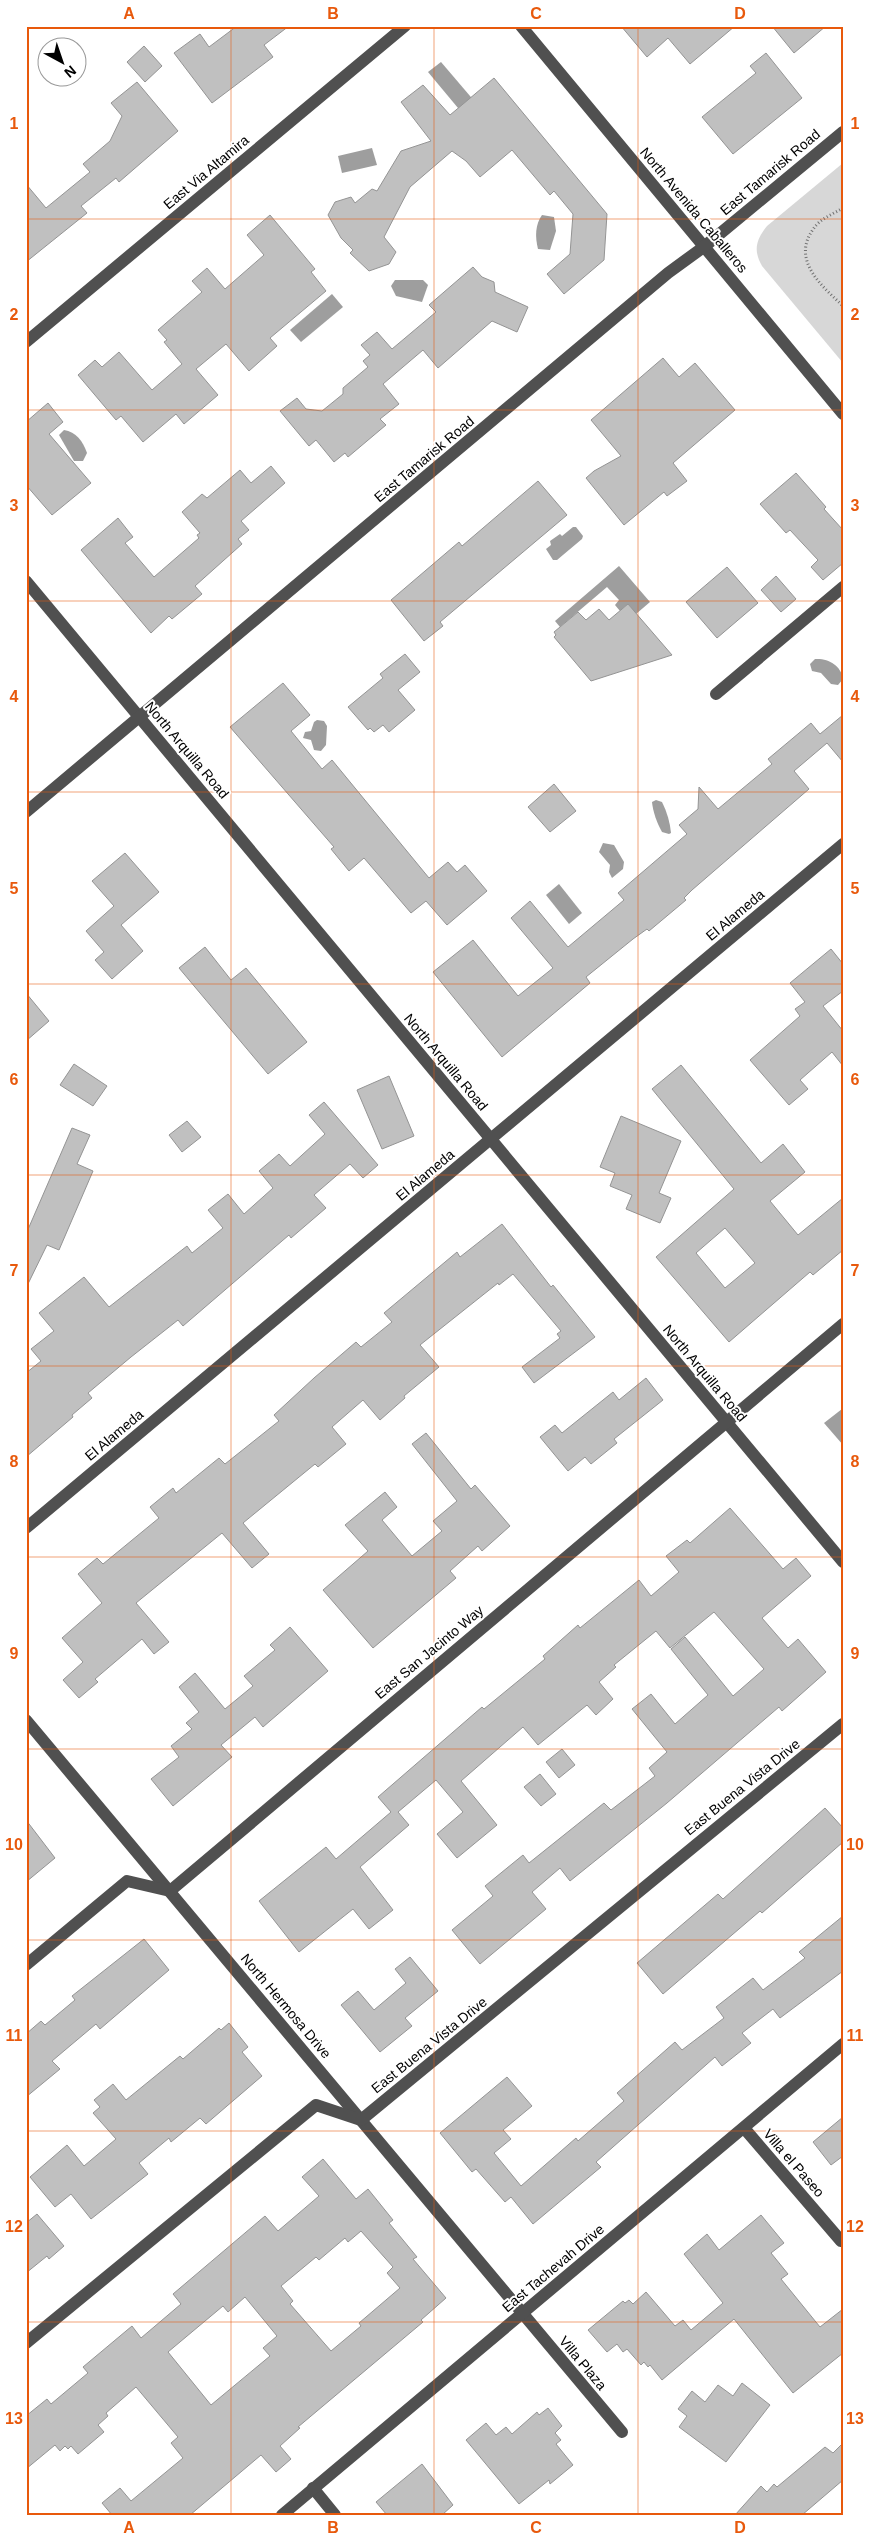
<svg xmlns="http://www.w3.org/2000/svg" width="869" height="2541" font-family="Arial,sans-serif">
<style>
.green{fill:#d7d7d7}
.water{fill:#9e9e9e}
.building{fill:#c0c0c0;stroke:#949494;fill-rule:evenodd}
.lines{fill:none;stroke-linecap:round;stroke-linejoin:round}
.path{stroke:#727272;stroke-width:3;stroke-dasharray:1 2.5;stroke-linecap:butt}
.minor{stroke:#505050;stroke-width:12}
.grid{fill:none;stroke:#e8590c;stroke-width:1;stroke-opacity:0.55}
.labels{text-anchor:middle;stroke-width:4;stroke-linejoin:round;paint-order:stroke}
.street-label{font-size:14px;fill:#000;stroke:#fff}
.neatline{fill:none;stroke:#e8590c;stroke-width:2}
.grid-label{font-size:16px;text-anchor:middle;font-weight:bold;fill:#e8590c}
</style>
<rect width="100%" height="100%" fill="#fff"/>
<!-- green -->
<path class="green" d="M843 163V363L762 266C753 250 756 240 767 226Z"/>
<!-- water -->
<g class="water">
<path d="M441 62 476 103 463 114 428 72Z"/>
<path d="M372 148 377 165 342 173 338 156Z"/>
<path d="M542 215 554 217 556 231 550 250 538 249C535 237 535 225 542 215Z"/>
<path d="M395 280H423L428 285 422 302 396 296 391 286Z"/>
<path d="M332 294 343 307 301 342 290 330Z"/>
<path d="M64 430C76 432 83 441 87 453L83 461H74L59 435Z"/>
<path d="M573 527H576L583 536 582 539 557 560H553L546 549 551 545 550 541 560 534 562 536Z"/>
<path d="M619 566 650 602 636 614 628 604 620 611 615 605 619 600 607 587 560 627 555 621Z"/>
<path d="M815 659C828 658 841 665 843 679L838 685 831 684 821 673 812 671 810 664Z"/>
<path d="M317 720 324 721 327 726 326 745 321 751 314 750 311 740 303 738 305 732 311 731 314 722Z"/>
<path d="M656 800 662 802C667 812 670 822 671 833L669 834 662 832C657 823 653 812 652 802Z"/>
<path d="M603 843 614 845 624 862 623 869 612 878 609 872 610 865 599 852Z"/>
<path d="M559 884 582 913 569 924 546 895Z"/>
<path d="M842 1409 843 1410V1445L824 1423Z"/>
</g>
<!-- building -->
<g class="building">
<path d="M237 26H289L264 45 273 57 212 103 174 53 200 34 209 47Z"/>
<path d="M621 26H735L690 64 668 38 647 57Z"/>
<path d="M772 26H826L794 53Z"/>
<path d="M144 46 162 66 145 82 127 62Z"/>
<path d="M766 53 802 98 733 154 702 117 756 73 750 66Z"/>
<path d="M494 78 607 214 604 260 564 294 547 274 570 254 573 214 554 191 550 195 512 150 480 177 466 161 452 151 410 187 384 237 396 252 389 264 369 271 350 253 353 250 341 238 328 215 335 202 351 197 355 203 372 189 377 191 401 151 431 141 401 102 423 85 450 115Z"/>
<path d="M137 82 178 131 119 182 116 178 81 206 87 213 26 262V184L46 208 90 172 83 164 110 141 122 116 111 103Z"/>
<path d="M270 215 315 269 311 272 326 291 270 338 277 346 249 371 226 344 196 369 218 395 184 424 176 414 143 442 121 416 116 420 78 375 95 360 102 367 119 352 152 390 182 364 164 342 167 340 158 330 202 292 192 281 207 268 225 289 264 255 247 235Z"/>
<path d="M473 267 482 277 494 282 495 292 528 307 517 332 492 321 438 368 423 350 383 384 399 404 380 419 386 425 348 457 345 453 334 462 316 440 309 446 280 411 297 398 306 409 322 411 343 394V388L368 367 363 361 370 355 361 345 377 332 392 349 436 312 429 305Z"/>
<path d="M663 358 679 377 695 363 735 410 673 463 687 481 667 496 664 492 624 525 586 478 594 471 621 456 591 420Z"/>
<path d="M48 403 63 422 49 434 91 483 52 515 26 485V422Z"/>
<path d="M271 466 285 483 241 521 249 530 238 539 242 544 195 586 202 594 172 619 169 616 151 633 81 550 118 518 133 537 125 543 154 577 199 538 197 535 200 533 182 512 202 494 207 498 240 470 251 483Z"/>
<path d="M796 473 826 507 824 509 843 530V563L823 580 811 567 818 560 790 530 786 533 760 504Z"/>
<path d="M538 481 567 515 440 622 443 626 424 641 391 600 459 542 462 546Z"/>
<path d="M727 567 758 603 717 638 686 602Z"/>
<path d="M776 576 796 599 781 612 761 590Z"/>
<path d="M628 604 672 655 591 681 554 637 556 635 554 632 578 612 586 620 599 609 609 620Z"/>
<path d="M405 654 420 672 398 690 415 710 389 732 383 725 374 732 370 728 368 730 348 707 383 678 380 674Z"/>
<path d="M283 683 310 715 291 731 322 769 332 760 429 878 448 862 457 872 465 865 487 891 447 925 426 901 411 913 364 858 349 871 331 849 334 847 230 727Z"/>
<path d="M843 715V762L827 743 794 771 809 789 692 890 684 898 686 900 649 931 647 929 633 939 586 977 590 983 502 1057 433 972 473 940 518 996 553 968 511 918 530 901 568 947 624 900 618 893 687 834 679 825 698 809 699 787 718 809 772 764 768 759 811 723 820 734Z"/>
<path d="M554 784 576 811 550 832 528 807Z"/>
<path d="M125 853 159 892 121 925 143 951 112 979 95 960 104 952 86 931 114 906 92 881Z"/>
<path d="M205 947 231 980 246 968 307 1042 268 1074 179 968Z"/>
<path d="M831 949 843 964V991L823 1006 843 1031V1066L832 1052 800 1080 808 1089 789 1105 750 1060 800 1016 795 1009 805 1002 790 983Z"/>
<path d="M26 993 49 1021 26 1041Z"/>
<path d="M74 1064 107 1086 93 1106 60 1085Z"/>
<path d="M681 1065 761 1163 783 1144 805 1172 770 1201 798 1235 843 1198V1250L813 1275 810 1272 729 1342 656 1257 734 1189 652 1089ZM725 1228 755 1263 725 1288 696 1253Z"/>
<path d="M389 1076 414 1136 382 1149 357 1090Z"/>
<path d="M324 1102 378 1165 363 1178 350 1164 314 1195 326 1208 291 1238 289 1235 183 1326 178 1320 131 1357 88 1393 92 1398 72 1415 73 1417 26 1457V1373L41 1361 31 1349 54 1331 39 1313 84 1277 109 1307 187 1246 192 1253 223 1228 208 1210 228 1194 244 1214 273 1188 259 1171 279 1154 290 1166 325 1134 309 1115Z"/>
<path d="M621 1116 681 1141 659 1193 671 1198 660 1223 626 1209 632 1195 610 1186 615 1173 600 1167Z"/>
<path d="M187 1121 201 1137 182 1152 169 1135Z"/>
<path d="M72 1128 90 1135 77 1164 93 1171 59 1250 47 1245 26 1288V1234Z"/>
<path d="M502 1224 551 1287 553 1285 595 1337 534 1383 522 1367 560 1338 557 1334 561 1331 513 1274 499 1285 498 1283 420 1345 439 1367 404 1396 405 1398 380 1420 363 1400 332 1427 346 1444 318 1467 315 1464 243 1523 269 1554 252 1568 222 1533 136 1603 169 1642 154 1654 142 1639 95 1679 98 1682 79 1698 63 1680 83 1662 62 1638 102 1603 78 1574 97 1558 103 1564 159 1518 150 1507 173 1488 176 1493 219 1458 225 1464 279 1421 274 1415 314 1378 356 1342 361 1347 392 1322 384 1313 457 1252 460 1257Z"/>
<path d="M646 1378 663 1400 614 1439 617 1443 591 1464 585 1457 568 1471 540 1437 555 1425 562 1433 613 1392 619 1400Z"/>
<path d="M426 1433 471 1489 475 1485 510 1526 482 1551 478 1546 450 1571 456 1578 373 1648 323 1590 368 1551 345 1525 385 1492 397 1507 382 1520 412 1556 442 1531 433 1521 457 1501 412 1444Z"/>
<path d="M730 1508 783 1569 796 1558 811 1576 762 1618 788 1648 798 1639 826 1672 782 1711 779 1707 667 1803 570 1881 560 1868 532 1892 546 1909 480 1964 452 1930 493 1896 485 1886 523 1855 529 1863 604 1803 611 1810 655 1776 649 1768 667 1752 632 1709 651 1694 675 1724 708 1695 671 1649 685 1637 733 1696 764 1669 714 1612 670 1648 656 1631 614 1665 616 1667 599 1682 613 1699 596 1715 587 1705 538 1745 523 1727 461 1781 497 1825 457 1858 437 1834 463 1812 436 1780 398 1812 409 1825 360 1867 393 1910 369 1929 353 1909 299 1952 259 1901 326 1847 336 1859 391 1812 378 1797 482 1707 484 1709 545 1659 543 1656 578 1625 580 1628 639 1580 651 1596 679 1572 666 1556 687 1540 690 1543Z"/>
<path d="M290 1627 328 1671 263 1727 255 1717 221 1745 232 1757 173 1806 151 1779 179 1757 171 1746 192 1729 186 1723 199 1712 179 1687 195 1673 225 1709 253 1686 244 1676 275 1650 270 1645Z"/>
<path d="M562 1749 575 1765 559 1778 546 1762Z"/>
<path d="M540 1774 556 1794 541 1806 524 1787Z"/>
<path d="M825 1808 843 1828V1842L762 1913 760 1911 663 1994 637 1963 718 1894 723 1899Z"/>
<path d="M26 1820 55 1858 26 1882Z"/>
<path d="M843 1916V1971L780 2018 773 2009 742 2033 751 2043 722 2066 715 2057 596 2162 601 2167 533 2224 511 2197 505 2202 476 2169 472 2172 440 2133 507 2077 532 2106 503 2130 511 2139 494 2153 521 2186 576 2138 578 2141 624 2101 617 2093 675 2042 682 2050 724 2018 716 2007 753 1978 763 1990 805 1958 799 1952Z"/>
<path d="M144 1939 169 1970 100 2029 96 2024 52 2061 60 2069 26 2097V2034L41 2021 45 2025 75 2000 72 1996Z"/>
<path d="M410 1957 438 1991 405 2018 412 2026 380 2052 341 2005 358 1991 374 2010 406 1983 395 1969Z"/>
<path d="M229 2023 248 2047 242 2052 262 2076 206 2124 200 2118 171 2142 169 2138 139 2163 148 2174 91 2219 71 2194 55 2207 30 2177 67 2145 84 2166 116 2139 93 2113 100 2107 94 2100 113 2084 126 2100 180 2056 183 2059 219 2028 221 2030Z"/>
<path d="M843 2117V2156L831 2165 813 2142Z"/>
<path d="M323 2159 356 2199 368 2189 393 2220 389 2223 417 2257 413 2259 446 2298 421 2320 423 2322 298 2427 300 2428 280 2446 291 2459 276 2472 261 2455 190 2515H112L102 2503 120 2488 131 2501 183 2458 171 2443 178 2437 136 2387 106 2413 108 2416 98 2425 104 2432 78 2454 71 2446 68 2449 65 2446 60 2451 55 2445 26 2469V2416L47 2399 51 2404 88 2373 83 2367 132 2326 141 2338 181 2304 173 2294 265 2216 278 2231 319 2196 302 2177ZM361 2231 393 2267 387 2273 400 2288 359 2323 361 2326 331 2351 290 2304 293 2301 281 2286 316 2257 319 2260 345 2238 348 2242ZM245 2297 277 2336 263 2348 270 2356 211 2405 168 2352 223 2306 228 2312Z"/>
<path d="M37 2214 64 2246 49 2259 47 2256 26 2273V2223Z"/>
<path d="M761 2215 784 2243 771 2253 788 2274 781 2279 820 2327 843 2309V2353L793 2393 734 2319 662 2380 650 2365 648 2367 644 2362 641 2365 627 2349 623 2352 617 2344 607 2352 588 2330 623 2301 625 2303 629 2300 633 2304 646 2292 675 2326 683 2320 691 2330 723 2303 684 2254 707 2234 719 2250Z"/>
<path d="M742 2383 770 2405 726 2462 679 2427 687 2416 678 2409 692 2391 705 2402 718 2385 733 2396Z"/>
<path d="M548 2408 562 2426 555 2433 561 2440 556 2444 573 2465 550 2484 549 2480 519 2504 466 2440 486 2423 496 2435 506 2427 512 2434 537 2412 539 2415Z"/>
<path d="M843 2443V2480L802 2515H735L761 2486 767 2492 774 2484 777 2487 825 2447 833 2453Z"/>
<path d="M422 2464 453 2505 442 2515H387L376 2502Z"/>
</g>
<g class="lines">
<!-- path -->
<path class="path" d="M843 208C833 214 820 219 814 228 790 260 822 286 843 306"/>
<!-- minor -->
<g class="minor">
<path d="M521 26 843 414"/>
<path d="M26 342 405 26"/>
<path d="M26 581 843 1562"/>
<path d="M716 694 843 587"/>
<path d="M26 812 668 273 705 246 843 132"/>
<path d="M26 1528 843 844"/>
<path d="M26 1720 622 2432"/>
<path d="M26 1965 127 1881 170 1891 843 1324"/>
<path d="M744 2128 841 2241"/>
<path d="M26 2343 316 2105 361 2120 843 1724"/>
<path d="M313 2488 335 2515"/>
<path d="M282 2515 843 2044"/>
</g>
</g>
<!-- grid -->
<path class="grid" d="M231 26V2515M434 26V2515M638 26V2515M26 219H843M26 410H843M26 601H843M26 792H843M26 984H843M26 1175H843M26 1366H843M26 1557H843M26 1749H843M26 1940H843M26 2131H843M26 2322H843"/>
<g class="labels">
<!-- street labels -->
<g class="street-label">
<text transform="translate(206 172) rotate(-40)" y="5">East Via Altamira</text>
<text transform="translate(770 172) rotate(-40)" y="5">East Tamarisk Road</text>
<text transform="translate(694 210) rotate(50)" y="5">North Avenida Caballeros</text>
<text transform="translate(424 459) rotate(-40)" y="5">East Tamarisk Road</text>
<text transform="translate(187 750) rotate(50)" y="5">North Arquilla Road</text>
<text transform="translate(735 915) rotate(-40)" y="5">El Alameda</text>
<text transform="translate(446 1062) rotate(50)" y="5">North Arquilla Road</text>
<text transform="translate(425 1175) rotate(-40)" y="5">El Alameda</text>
<text transform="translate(705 1373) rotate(50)" y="5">North Arquilla Road</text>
<text transform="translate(114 1435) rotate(-40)" y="5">El Alameda</text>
<text transform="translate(429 1652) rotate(-40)" y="5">East San Jacinto Way</text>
<text transform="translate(742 1787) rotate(-39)" y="5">East Buena Vista Drive</text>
<text transform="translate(286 2006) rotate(50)" y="5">North Hermosa Drive</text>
<text transform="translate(429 2045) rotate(-39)" y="5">East Buena Vista Drive</text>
<text transform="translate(794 2163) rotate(49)" y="5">Villa el Paseo</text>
<text transform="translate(553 2268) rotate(-40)" y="5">East Tachevah Drive</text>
<text transform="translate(583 2363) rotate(50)" y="5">Villa Plaza</text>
</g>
</g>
<!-- border -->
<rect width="869" height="2541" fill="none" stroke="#ffffff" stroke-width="55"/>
<!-- north arrow -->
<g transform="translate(62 62) rotate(140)"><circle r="24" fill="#ffffff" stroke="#999999"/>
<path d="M0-4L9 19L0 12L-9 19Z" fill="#000000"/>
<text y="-8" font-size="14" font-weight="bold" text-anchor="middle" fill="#000000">N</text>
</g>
<rect x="28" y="28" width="814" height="2486" class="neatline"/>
<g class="grid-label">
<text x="129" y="19">A</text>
<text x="333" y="19">B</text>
<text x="536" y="19">C</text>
<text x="740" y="19">D</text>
<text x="14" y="129">1</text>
<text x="855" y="129">1</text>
<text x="14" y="320">2</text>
<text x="855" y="320">2</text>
<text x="14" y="511">3</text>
<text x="855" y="511">3</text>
<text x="14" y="702">4</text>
<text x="855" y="702">4</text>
<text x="14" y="894">5</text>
<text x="855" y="894">5</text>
<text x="14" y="1085">6</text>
<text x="855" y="1085">6</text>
<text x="14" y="1276">7</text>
<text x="855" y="1276">7</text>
<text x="14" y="1467">8</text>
<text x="855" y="1467">8</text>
<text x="14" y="1659">9</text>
<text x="855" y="1659">9</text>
<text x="14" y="1850">10</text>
<text x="855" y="1850">10</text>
<text x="14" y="2041">11</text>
<text x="855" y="2041">11</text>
<text x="14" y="2232">12</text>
<text x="855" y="2232">12</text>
<text x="14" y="2424">13</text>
<text x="855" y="2424">13</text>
<text x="129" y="2533">A</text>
<text x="333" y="2533">B</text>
<text x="536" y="2533">C</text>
<text x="740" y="2533">D</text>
</g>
</svg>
